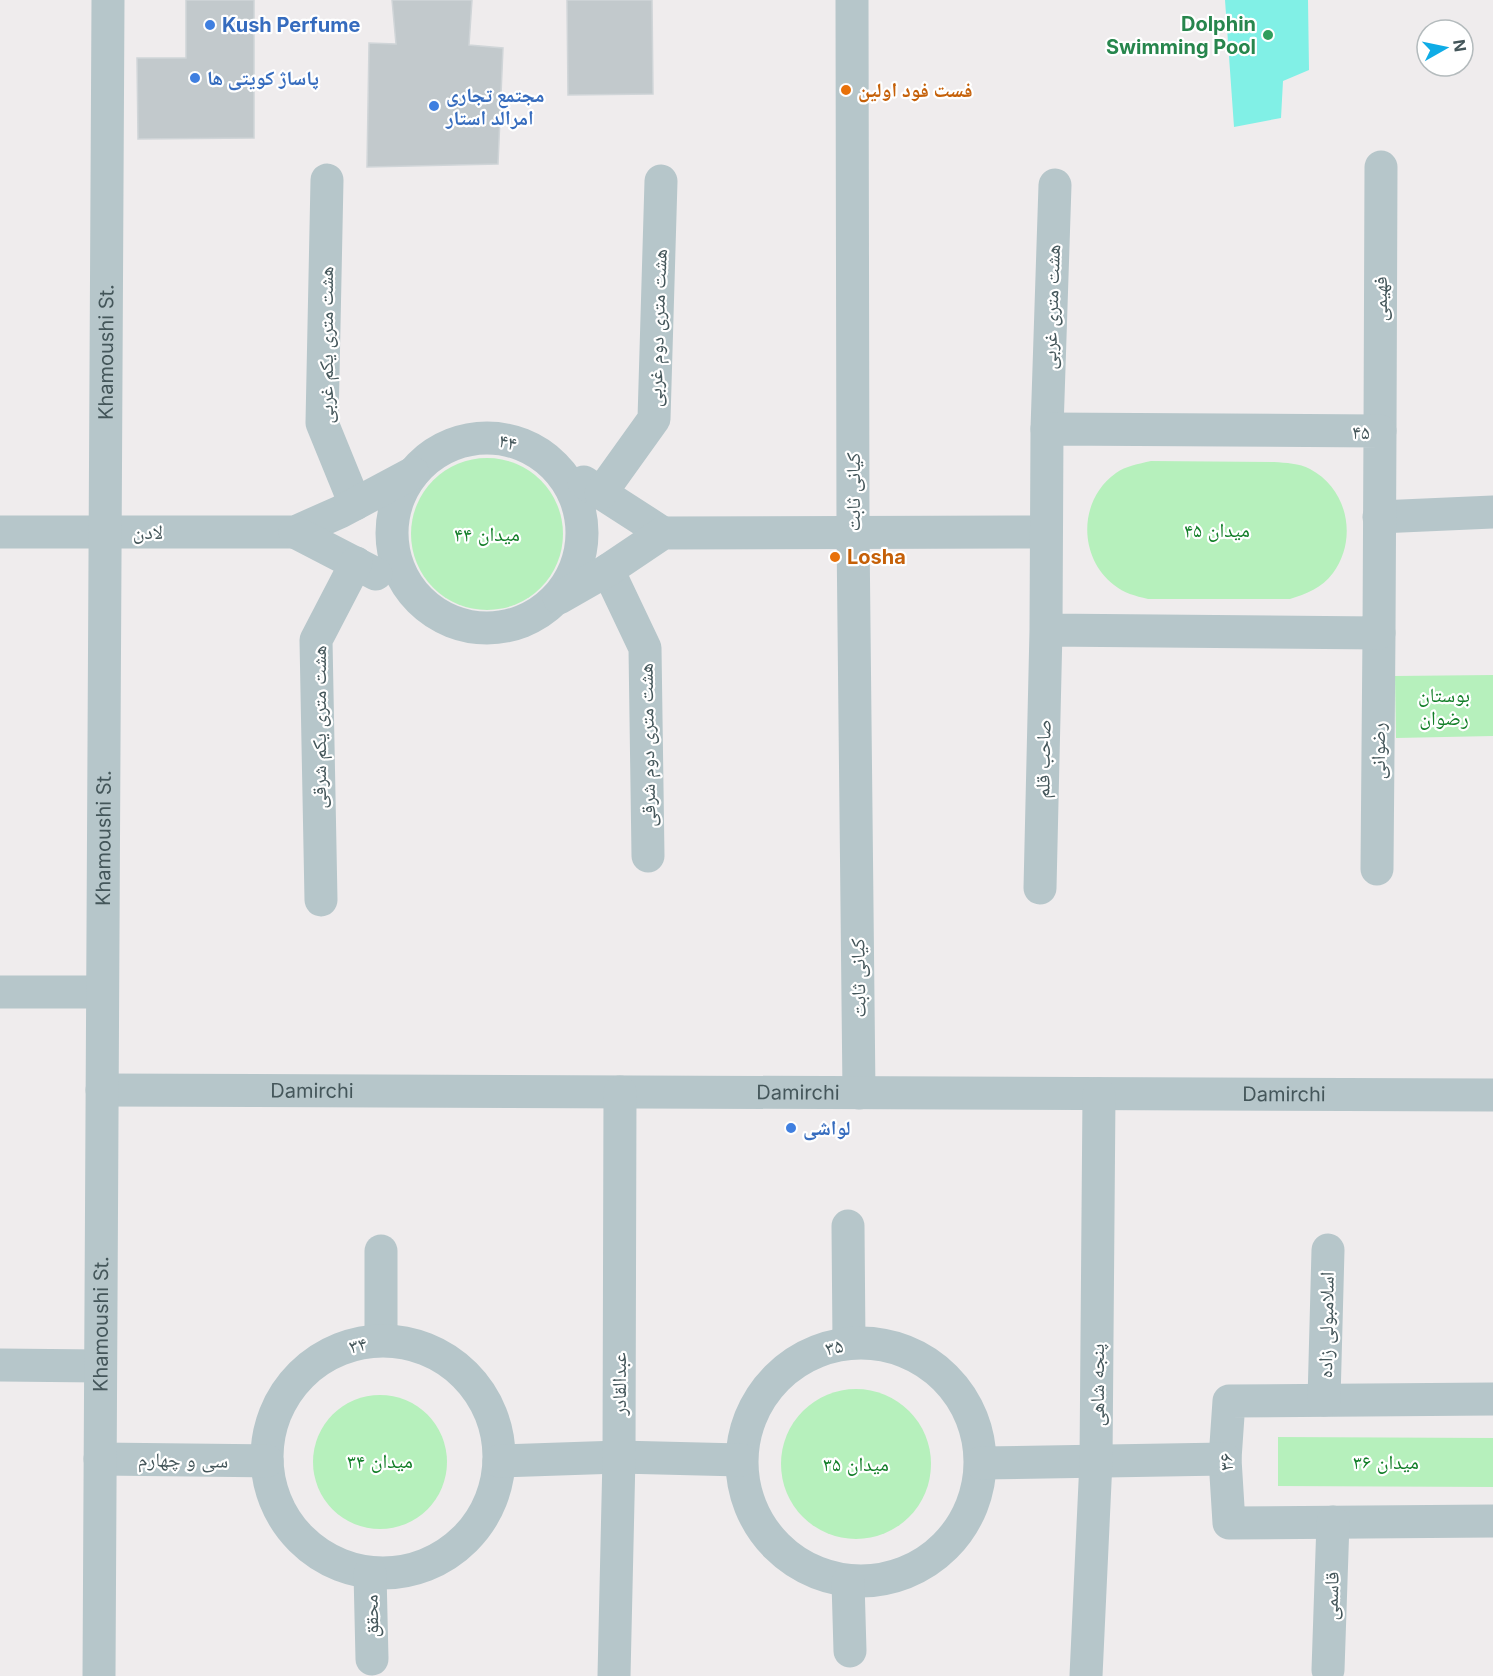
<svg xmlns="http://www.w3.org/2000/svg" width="1493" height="1676" font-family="Inter,'Noto Naskh Arabic',sans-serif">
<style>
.green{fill:#b6f0bc}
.water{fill:#81f0e6}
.building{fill:#c2c9cc;stroke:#d0d5d8;stroke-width:1.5}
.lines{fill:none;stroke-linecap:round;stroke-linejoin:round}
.minor{stroke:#b6c6ca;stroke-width:33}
.shop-dot{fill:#3f7fe0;stroke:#fff;stroke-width:2}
.leisure-dot{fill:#2e9e5b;stroke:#fff;stroke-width:2}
.food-dot{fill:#e8710a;stroke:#fff;stroke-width:2}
.labels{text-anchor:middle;stroke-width:4.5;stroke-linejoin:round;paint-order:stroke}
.leisure-label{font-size:20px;font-weight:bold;fill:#27864d;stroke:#fff;text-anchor:end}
.shop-label{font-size:20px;font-weight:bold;fill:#366cbe;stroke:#fff;text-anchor:start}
.food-label{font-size:20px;font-weight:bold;fill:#c56008;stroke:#fff;text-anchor:start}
.street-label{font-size:20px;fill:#44565a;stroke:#fff}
.park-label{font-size:20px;fill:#127e28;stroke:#fff}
</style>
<rect width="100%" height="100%" fill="#efeced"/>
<!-- green -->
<g class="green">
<circle cx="487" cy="534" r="76"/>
<path d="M1151 461 1274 462C1286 463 1299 463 1310 469 1348 489 1358 539 1333 573 1322 588 1306 594 1290 599H1148C1135 596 1124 593 1114 585 1078 557 1078 500 1116 473 1126 466 1138 464 1151 461Z"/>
<path d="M1493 675V736L1396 738 1395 676Z"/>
<circle cx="856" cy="1464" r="75"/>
<circle cx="380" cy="1462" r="67"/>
<path d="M1278 1437 1493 1438V1487L1278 1486Z"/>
</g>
<!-- water -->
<path class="water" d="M1225 0H1308L1309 70 1283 81 1281 118 1234 127Z"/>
<!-- building -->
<g class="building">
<path d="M186 0H254V138L138 139 137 58H186Z"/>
<path d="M392 0H472L469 45 503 48 498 164 367 167 369 43 396 44Z"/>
<path d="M567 0H652L653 94 568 95Z"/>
</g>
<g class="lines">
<!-- minor -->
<g class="minor">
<path d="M852 0 853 533 859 1093"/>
<path d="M327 180 322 423 355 504"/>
<path d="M1047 429 1055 185"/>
<path d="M1380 431 1381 167"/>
<circle cx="487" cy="533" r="95"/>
<path d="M584 482 663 533"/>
<path d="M601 493 654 419 661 181"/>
<path d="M1379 517 1493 512"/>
<path d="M0 532H295L340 512 413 473"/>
<path d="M295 532 376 574"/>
<path d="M608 570 645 648 648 856"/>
<path d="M559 598 608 570 663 533 1046 532"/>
<path d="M1377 869 1379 633"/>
<path d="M1040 888 1046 630 1047 429 1380 431 1379 633 1046 630"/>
<path d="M321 900 316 640 356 563"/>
<path d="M0 992H102"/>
<path id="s1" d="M102 1090 1493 1095"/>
<path d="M848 1226 849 1343"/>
<path d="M381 1340V1251"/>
<circle cx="383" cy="1457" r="116"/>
<circle cx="861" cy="1462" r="119"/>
<path d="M0 1365 100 1366"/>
<path d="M1493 1399 1229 1401 1225 1459 1229 1523 1493 1521"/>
<path d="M1324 1400 1328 1250"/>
<path d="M100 1459 267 1461"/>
<path d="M499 1461 619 1457 741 1460"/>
<path d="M981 1463 1225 1459"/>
<path d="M370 1573 372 1659"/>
<path d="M848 1582 850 1651"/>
<path d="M1328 1670 1333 1522"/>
<path id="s2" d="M99 1676 108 0"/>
<path d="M614 1676 619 1457 620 1092"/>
<path d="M1086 1676 1096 1461 1099 1094"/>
</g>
</g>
<!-- markers -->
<g class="shop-dot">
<circle cx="210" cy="25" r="6"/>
<circle cx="195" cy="78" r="6"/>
<circle cx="434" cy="106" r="6"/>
<circle cx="791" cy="1128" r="6"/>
</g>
<circle class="leisure-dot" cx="1268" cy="35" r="6"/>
<g class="food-dot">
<circle cx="846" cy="90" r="6"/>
<circle cx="835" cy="557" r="6"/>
</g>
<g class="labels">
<!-- leisure labels -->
<g class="leisure-label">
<text x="1256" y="31">Dolphin<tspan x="1256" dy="23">Swimming Pool</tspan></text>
</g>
<!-- shop labels -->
<g class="shop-label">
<text x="222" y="32">Kush Perfume</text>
<text x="207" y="85">پاساژ کویتی ها</text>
<text x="446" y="102">مجتمع تجاری<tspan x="446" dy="23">امرالد استار</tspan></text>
<text x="803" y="1135">لواشی</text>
</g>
<!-- food labels -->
<g class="food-label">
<text x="858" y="97">فست فود اولین</text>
<text x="847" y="564">Losha</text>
</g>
<!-- street labels -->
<g class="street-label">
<text transform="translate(1380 299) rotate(-90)" y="7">فهیمی</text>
<text transform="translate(1051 307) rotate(-88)" y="7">هشت متری غربی</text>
<text transform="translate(657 328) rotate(-88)" y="7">هشت متری دوم غربی</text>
<text transform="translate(326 345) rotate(-90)" y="7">هشت متری یکم غربی</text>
<text dy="7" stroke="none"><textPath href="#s2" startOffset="1324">Khamoushi St.</textPath></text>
<text transform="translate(1361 432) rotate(2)" y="7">۴۵</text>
<text transform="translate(508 442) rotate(14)" y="7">۴۴</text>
<text transform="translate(853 492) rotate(-90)" y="7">کیانی ثابت</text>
<text x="148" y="539">لادن</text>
<text transform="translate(319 727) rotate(-90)" y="7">هشت متری یکم شرقی</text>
<text transform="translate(647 745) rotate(-91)" y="7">هشت متری دوم شرقی</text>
<text transform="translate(1378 751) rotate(-90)" y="7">رضوانی</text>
<text transform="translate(1043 759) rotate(-89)" y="7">صاحب قلم</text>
<text dy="7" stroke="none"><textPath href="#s2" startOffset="838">Khamoushi St.</textPath></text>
<text transform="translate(858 978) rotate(-91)" y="7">کیانی ثابت</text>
<text dy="7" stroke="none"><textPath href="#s1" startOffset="210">Damirchi</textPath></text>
<text dy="7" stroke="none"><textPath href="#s1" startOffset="696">Damirchi</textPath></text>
<text dy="7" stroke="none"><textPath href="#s1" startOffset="1182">Damirchi</textPath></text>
<text dy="7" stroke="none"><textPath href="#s2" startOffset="352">Khamoushi St.</textPath></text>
<text transform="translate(1326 1325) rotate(-89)" y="7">اسلامبولی زاده</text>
<text transform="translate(358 1345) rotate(-13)" y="7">۳۴</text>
<text transform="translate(834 1347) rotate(-12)" y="7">۳۵</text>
<text transform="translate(619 1384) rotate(-90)" y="7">عبدالقادر</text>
<text transform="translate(1097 1385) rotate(-90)" y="7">پنجه شاهی</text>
<text transform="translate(183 1460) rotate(1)" y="7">سی و چهارم</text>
<text transform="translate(1226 1462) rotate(-90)" y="7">۳۶</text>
<text transform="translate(1331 1596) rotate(-88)" y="7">قاسمی</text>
<text transform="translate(371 1616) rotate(-91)" y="7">محقق</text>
</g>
<!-- park labels -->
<g class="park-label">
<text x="1217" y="537">میدان ۴۵</text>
<text x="487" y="541">میدان ۴۴</text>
<text x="1444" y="702">بوستان<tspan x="1444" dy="23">رضوان</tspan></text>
<text x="380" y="1468">میدان ۳۴</text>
<text x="1386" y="1469">میدان ۳۶</text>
<text x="856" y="1471">میدان ۳۵</text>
</g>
</g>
<!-- north arrow -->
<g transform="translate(1445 48) rotate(81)"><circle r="28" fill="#ffffff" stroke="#b4bbbd" stroke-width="1.5"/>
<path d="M0-4.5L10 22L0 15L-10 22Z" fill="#0face6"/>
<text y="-9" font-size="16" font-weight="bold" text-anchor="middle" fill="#44565a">N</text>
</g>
</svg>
